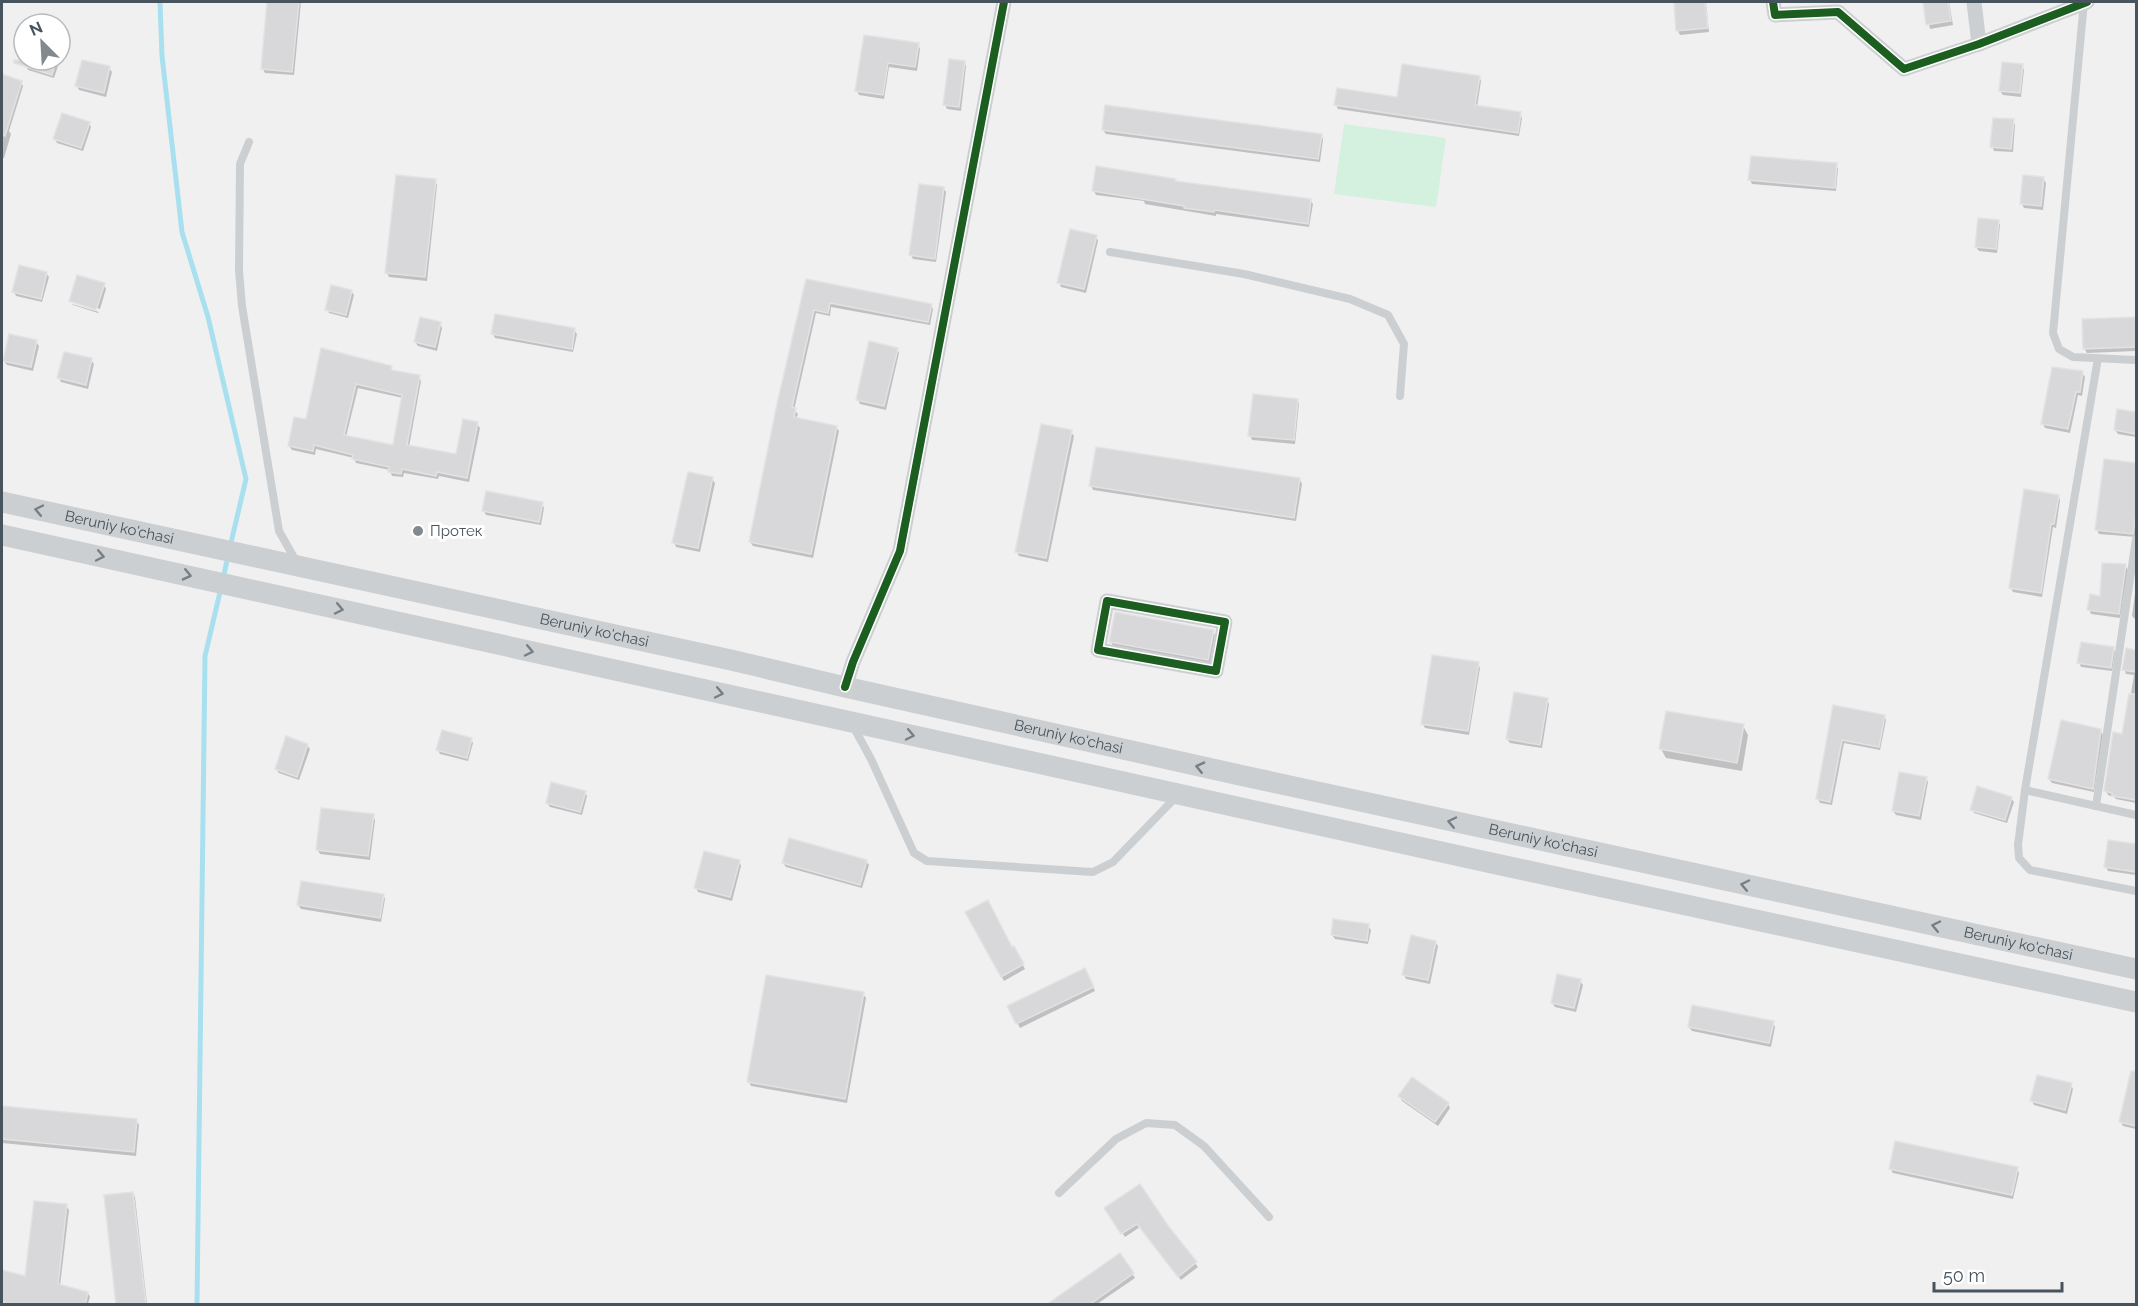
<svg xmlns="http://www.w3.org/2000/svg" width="2138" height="1306" font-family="Raleway,sans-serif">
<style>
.green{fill:#d4f0de}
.shadow{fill:#0003;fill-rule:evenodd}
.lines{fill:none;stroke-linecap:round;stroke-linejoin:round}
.stream{stroke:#a8e0ef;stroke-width:5}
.building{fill:#d8d8da;stroke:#e2e2e3;stroke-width:1.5;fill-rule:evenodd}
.service{stroke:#cccfd1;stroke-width:8}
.minor{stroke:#cccfd1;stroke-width:15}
.secondary{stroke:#cccfd1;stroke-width:21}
.cycleway-casing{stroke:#fff;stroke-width:11}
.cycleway{stroke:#1b5e20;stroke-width:8}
.oneway{stroke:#767e86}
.poi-dot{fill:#828a90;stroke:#fff;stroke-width:2}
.labels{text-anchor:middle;stroke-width:6;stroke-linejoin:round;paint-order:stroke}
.street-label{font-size:15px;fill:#47535d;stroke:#fff}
.poi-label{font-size:15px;fill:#47535d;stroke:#fff;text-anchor:start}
</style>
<rect width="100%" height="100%" fill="#f1f0f0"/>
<!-- green -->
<path class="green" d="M1344 124 1446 138 1436 207 1334 194Z"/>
<!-- shadow -->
<g class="shadow">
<path d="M269 2H301L294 75 265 73 263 69Z"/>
<path d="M1675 2H1706L1709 32 1680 35 1678 31Z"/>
<path d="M1924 2H1949L1953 25 1930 29Z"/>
<path d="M865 36 918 44 920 49 917 71 889 67 884 99 859 95 857 91Z"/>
<path d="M28 60H60L54 78 28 70 26 66Z"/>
<path d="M964 62 966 66 961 111 947 109 945 105Z"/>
<path d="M2022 66 2024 70 2021 97 2003 95 2000 91Z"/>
<path d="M109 68 112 72 106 97 79 90 77 86Z"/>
<path d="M2 76 21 82 23 86 9 131 11 134 4 158H2Z"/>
<path d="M1479 77 1481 81 1477 107 1520 114 1522 118 1519 136 1338 109 1336 105 1398 99Z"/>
<path d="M2013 121 2015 125 2013 152 1994 151 1992 146Z"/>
<path d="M89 123 91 127 83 151 57 143 55 139Z"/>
<path d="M1103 130 1321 135 1323 139 1320 162 1106 134Z"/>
<path d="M1836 165 1838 169 1836 191 1752 184 1750 180Z"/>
<path d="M2043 178 2046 183 2043 210 2024 208 2022 204Z"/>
<path d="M435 180 437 185 427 281 389 277 387 273Z"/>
<path d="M1176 183 1310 200 1313 204 1309 227 1216 214V216L1145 204 1144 201 1096 195 1094 191Z"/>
<path d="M943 188 946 192 936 262 913 259 911 255Z"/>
<path d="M1998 221 2000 225 1997 253 1979 251 1976 247Z"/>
<path d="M1096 236 1098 241 1086 293 1061 287 1059 282Z"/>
<path d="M46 273 49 277 42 302 16 296 14 292Z"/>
<path d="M807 281 931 305 933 309 930 325 831 307 830 316 816 313 794 410 798 414 796 419 836 427 839 431 813 558 753 546 750 542Z"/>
<path d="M104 285 106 289 100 309 71 300V303L70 301Z"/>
<path d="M351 291 354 295 348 318 329 313 327 309Z"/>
<path d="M72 304 99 312 98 313 73 305Z"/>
<path d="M2136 319V351L2087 353 2084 348 2083 320Z"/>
<path d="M440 323 442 328 437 351 418 346 415 342Z"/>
<path d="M574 330 577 334 573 352 495 338 493 334Z"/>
<path d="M36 342 39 346 33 371 7 365 4 361Z"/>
<path d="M897 349 899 353 886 410 860 404 858 400Z"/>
<path d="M323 350 391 368 394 372 419 377 421 381 409 447 458 456 477 424 480 428 469 482 439 476 438 479 404 473 403 477 392 476 390 470 356 463 354 458 316 449 315 455 292 450 289 446 308 421ZM358 388 403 398 394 447 346 437Z"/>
<path d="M91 360 94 364 88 389 61 382 59 378Z"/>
<path d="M2082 373 2085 377 2082 396 2078 395 2070 433 2045 428 2043 424Z"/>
<path d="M1297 400 1299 404 1295 444 1252 440 1250 435Z"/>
<path d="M2118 411 2136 414V437L2118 434 2115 430Z"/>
<path d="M1071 432 1074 436 1048 562 1019 556 1017 552Z"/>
<path d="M2105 461 2136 464V537L2099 534 2097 530Z"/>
<path d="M712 479 715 483 700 552 676 547 674 542Z"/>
<path d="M1300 480 1302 484 1296 521 1093 490 1091 486Z"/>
<path d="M2058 496 2060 500 2056 528 2053 527 2042 597 2013 592 2011 588Z"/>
<path d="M542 503 544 508 541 525 486 515 484 511Z"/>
<path d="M2125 566 2128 570 2120 618 2091 614 2089 609 2101 597Z"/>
<path d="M2136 586V620L2132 616Z"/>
<path d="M1213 631 1215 635 1210 663 1113 646 1111 642Z"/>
<path d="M2113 648 2115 652 2112 671 2081 667 2079 662Z"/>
<path d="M2127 650 2136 652V803L2116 799 2114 797 2108 795 2106 791 2124 735 2134 675 2126 674 2124 669Z"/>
<path d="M1478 664 1480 668 1469 735 1425 728 1422 723Z"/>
<path d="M1547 699 1549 704 1542 748 1510 743 1507 739Z"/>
<path d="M1835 707 1884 716 1886 720 1880 750 1844 743 1832 805 1820 803 1818 799Z"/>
<path d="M1743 726 1748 735 1742 771 1666 758 1661 749Z"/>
<path d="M2100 730 2103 735 2094 792 2052 783 2049 779Z"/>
<path d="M471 739 473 743 468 761 440 754 438 750Z"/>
<path d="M307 745 310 749 299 780 279 773 276 769Z"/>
<path d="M1926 778 1928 782 1921 820 1896 815 1893 811Z"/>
<path d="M585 792 587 796 582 815 550 807 547 803Z"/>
<path d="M2011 798 2014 802 2007 823 1974 813 1972 809Z"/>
<path d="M373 816 375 820 370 860 320 854 317 849Z"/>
<path d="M2109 842 2136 845V875L2108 871 2106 867Z"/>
<path d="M739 861 741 866 732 901 698 892 696 888Z"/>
<path d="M866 861 869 865 862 888 786 867 783 863Z"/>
<path d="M383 895 385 899 381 922 301 909 298 905Z"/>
<path d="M967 912 1012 949 1014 948 1025 969 1004 981Z"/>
<path d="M1368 926 1371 930 1368 944 1335 939 1332 935Z"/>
<path d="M1435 942 1438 946 1430 984 1406 979 1404 975Z"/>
<path d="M1085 970 1095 991 1020 1028 1009 1007Z"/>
<path d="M1580 981 1583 985 1576 1012 1555 1007 1552 1003Z"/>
<path d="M863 994 866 998 847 1103 751 1086 749 1082Z"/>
<path d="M1773 1023 1775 1027 1771 1047 1692 1031 1689 1027Z"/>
<path d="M2071 1085 2073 1089 2067 1114 2034 1105 2032 1101Z"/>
<path d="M2128 1089 2136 1090V1129L2123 1126 2121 1122Z"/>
<path d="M1400 1097 1448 1104 1450 1108 1438 1126 1402 1101Z"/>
<path d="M2 1108 136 1120 139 1125 136 1156 2 1143Z"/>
<path d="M1890 1168 2017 1169 2019 1173 2013 1199 1893 1173Z"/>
<path d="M133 1193 135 1197 147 1304H118Z"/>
<path d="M66 1205 69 1210 60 1286 88 1293 90 1297 88 1304H2V1272L27 1278Z"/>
<path d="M1106 1208 1168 1228 1198 1267 1181 1280 1140 1227 1125 1237Z"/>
<path d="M1120 1255 1135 1278 1097 1304H1048Z"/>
</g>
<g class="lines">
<!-- stream -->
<g class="stream">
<path d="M160 2 162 56 182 232 208 317 246 479 230 547"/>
<path d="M223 579 228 556"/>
<path d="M197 1304 205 656 221 588"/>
</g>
</g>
<!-- building -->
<g class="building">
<path d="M267 2H299L292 72 261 69Z"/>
<path d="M1674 2H1705L1708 28 1676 31Z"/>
<path d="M1923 2H1948L1951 21 1926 25Z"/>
<path d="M864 35 919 43 915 67 888 63 883 95 855 91Z"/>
<path d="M949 59 965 61 959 107 943 105Z"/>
<path d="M14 60H56L52 75 14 63Z"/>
<path d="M82 60 110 66 104 93 75 86Z"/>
<path d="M2002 62 2023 64 2020 93 1999 91Z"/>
<path d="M1402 64 1480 76 1475 105 1521 112 1518 133 1334 105 1337 88 1397 97Z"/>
<path d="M2 74 22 81 5 136 2 135Z"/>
<path d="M1105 105 1322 134 1318 159 1102 130Z"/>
<path d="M62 113 90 122 81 148 53 139Z"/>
<path d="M1993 118 2014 119 2011 149 1990 147Z"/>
<path d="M1751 156 1837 163 1835 188 1748 180Z"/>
<path d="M1096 166 1176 179 1175 181 1311 199 1308 224 1215 210 1214 212 1184 208V206L1092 191Z"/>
<path d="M396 175 436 179 425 277 385 273Z"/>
<path d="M2023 175 2044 177 2041 206 2020 204Z"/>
<path d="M919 184 944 187 935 259 909 255Z"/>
<path d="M1978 218 1999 220 1996 249 1975 247Z"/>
<path d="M1070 229 1097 235 1084 289 1057 283Z"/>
<path d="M19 265 47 272 41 299 12 292Z"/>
<path d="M77 275 105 283 96 310 69 301Z"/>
<path d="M806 279 932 304 928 322 830 303 828 313 814 310 792 407 796 408 794 417 837 426 811 554 749 542 777 404Z"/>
<path d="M331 285 352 290 346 315 325 310Z"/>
<path d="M495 314 575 328 572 349 491 334Z"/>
<path d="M420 317 441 322 435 347 414 342Z"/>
<path d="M2136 317V347L2083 349 2082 319Z"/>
<path d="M9 334 37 340 31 367 3 361Z"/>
<path d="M869 341 898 348 884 406 856 400Z"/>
<path d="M321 348 392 366 391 370 420 375 407 445 456 454 463 419 478 422 467 478 437 472 436 476 402 469 401 474 388 472 389 467 352 459 353 455 314 445 313 451 288 446 294 417 306 419ZM356 384 402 395 393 445 344 435Z"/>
<path d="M64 352 92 358 86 385 57 378Z"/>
<path d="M2052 367 2083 371 2080 392H2076L2068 429 2041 424Z"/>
<path d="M1253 394 1298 399 1294 440 1248 436Z"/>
<path d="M2117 409 2136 412V434L2114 430Z"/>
<path d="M1041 424 1072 430 1046 558 1015 552Z"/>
<path d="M1096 447 1300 478 1294 518 1089 486Z"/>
<path d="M2104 459 2136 463V513L2133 534 2095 530Z"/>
<path d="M688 472 713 477 698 548 672 543Z"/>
<path d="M2024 489 2059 495 2054 524H2051L2041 593 2009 588Z"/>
<path d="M486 491 543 502 539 522 482 511Z"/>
<path d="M2102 563 2126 564 2119 614 2087 610 2090 594 2100 596Z"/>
<path d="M1115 612 1214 630 1208 660 1109 642Z"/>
<path d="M2081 642 2114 647 2111 668 2077 663Z"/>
<path d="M2126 648 2136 650V672L2122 670Z"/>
<path d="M1432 655 1479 662 1468 731 1421 724Z"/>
<path d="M1514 692 1548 698 1540 745 1506 739Z"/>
<path d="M2129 694H2136V800L2112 796V793L2104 791 2113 732 2122 734Z"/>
<path d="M1833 705 1885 715 1879 747 1842 740 1830 802 1816 799Z"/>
<path d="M1666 711 1744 724 1737 763 1659 749Z"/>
<path d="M2061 720 2101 729 2093 789 2048 779Z"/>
<path d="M442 730 472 738 467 758 436 750Z"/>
<path d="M286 736 308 744 297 777 275 769Z"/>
<path d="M1899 772 1927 777 1919 816 1892 811Z"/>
<path d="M551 782 586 791 580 812 546 803Z"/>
<path d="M1977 786 2012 797 2005 820 1970 810Z"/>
<path d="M321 808 374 814 368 856 316 850Z"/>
<path d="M789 838 867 860 860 885 782 863Z"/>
<path d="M2108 840 2136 844V872L2104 867Z"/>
<path d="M704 851 740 860 730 897 694 888Z"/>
<path d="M301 881 384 894 380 918 297 905Z"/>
<path d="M988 900 1012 947 1014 946 1024 964 1001 977 965 912Z"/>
<path d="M1333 919 1369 924 1367 941 1331 935Z"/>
<path d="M1411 935 1436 941 1428 980 1402 975Z"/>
<path d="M1085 968 1094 987 1016 1024 1007 1006Z"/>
<path d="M1557 974 1581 979 1574 1008 1551 1003Z"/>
<path d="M766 975 864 992 845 1099 747 1082Z"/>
<path d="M1692 1005 1774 1021 1769 1043 1688 1027Z"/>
<path d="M2131 1071H2136V1126L2119 1122Z"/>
<path d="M2037 1075 2072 1083 2065 1110 2030 1101Z"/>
<path d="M1412 1077 1449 1103 1435 1122 1398 1096Z"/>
<path d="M2 1106 137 1119 134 1152 2 1139Z"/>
<path d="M1895 1141 2018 1167 2012 1195 1889 1169Z"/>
<path d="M1140 1184 1169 1227 1197 1262 1178 1277 1137 1224 1121 1234 1104 1208Z"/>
<path d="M133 1192 146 1305H116L104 1195Z"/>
<path d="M34 1201 67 1204 58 1284 88 1292 85 1305H11L2 1302V1270L25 1276Z"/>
<path d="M1120 1253 1134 1273 1089 1305H1046Z"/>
</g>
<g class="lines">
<!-- service -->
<g class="service">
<path d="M2084 2 2053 333 2059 349 2073 357 2136 360"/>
<path d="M249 142 240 164 239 270 242 306 279 531 296 561"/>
<path d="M1110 252 1244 274 1350 299 1388 315 1404 344 1400 396"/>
<path d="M2098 358 2025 790 2018 845 2019 858 2030 870 2136 891"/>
<path d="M853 726 871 759 914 853 927 861 1093 872 1113 862 1176 797"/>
<path d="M2025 790 2136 815"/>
<path d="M2096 806 2136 539"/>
<path d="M1059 1193 1116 1139 1146 1123 1175 1125 1204 1146 1269 1217"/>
</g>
<!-- minor -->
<g class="minor">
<path d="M1773 2 1775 15 1838 12 1904 69 1979 44 2087 2"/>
<path d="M1974 2 1979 44"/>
<path d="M1107 601 1225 622 1216 671 1098 650Z"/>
<path d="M845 687 853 662 900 551 1004 2"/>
</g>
<!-- secondary -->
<g class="secondary">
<path id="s1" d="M2 502 731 660 845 687 1244 776 2136 969"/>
<path d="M2 535 1487 862 2136 1002"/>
</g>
<!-- cycleway casing -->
<g class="cycleway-casing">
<g id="cycleway">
<path d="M1773 2 1775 15 1838 12 1904 69 1979 44 2087 2"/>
<path d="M1107 601 1225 622 1216 671 1098 650Z"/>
<path d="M845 687 853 662 900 551 1004 2"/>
</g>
</g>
<!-- cycleway -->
<use href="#cycleway" class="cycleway"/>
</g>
<!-- one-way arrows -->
<defs><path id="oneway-chevron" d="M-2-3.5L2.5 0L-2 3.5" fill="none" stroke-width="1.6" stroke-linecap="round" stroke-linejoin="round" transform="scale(1.5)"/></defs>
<g class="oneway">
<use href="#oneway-chevron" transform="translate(39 510) rotate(-168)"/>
<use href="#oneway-chevron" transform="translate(100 556) rotate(12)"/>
<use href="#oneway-chevron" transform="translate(187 575) rotate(13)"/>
<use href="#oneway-chevron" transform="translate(339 609) rotate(12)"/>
<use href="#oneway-chevron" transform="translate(529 651) rotate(12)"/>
<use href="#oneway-chevron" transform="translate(719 693) rotate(12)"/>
<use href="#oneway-chevron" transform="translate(910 735) rotate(12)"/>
<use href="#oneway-chevron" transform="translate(1200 767) rotate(-167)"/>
<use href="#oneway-chevron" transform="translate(1452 822) rotate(-168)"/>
<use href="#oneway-chevron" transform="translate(1745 885) rotate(-168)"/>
<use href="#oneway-chevron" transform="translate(1936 926) rotate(-168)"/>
</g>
<!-- markers -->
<circle class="poi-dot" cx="418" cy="531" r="6"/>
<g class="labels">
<!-- street labels -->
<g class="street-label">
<text dy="5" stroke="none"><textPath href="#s1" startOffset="120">Beruniy ko'chasi</textPath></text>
<text dy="5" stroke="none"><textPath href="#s1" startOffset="606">Beruniy ko'chasi</textPath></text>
<text dy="5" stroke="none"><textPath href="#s1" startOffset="1092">Beruniy ko'chasi</textPath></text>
<text dy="5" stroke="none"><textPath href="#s1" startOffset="1578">Beruniy ko'chasi</textPath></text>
<text dy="5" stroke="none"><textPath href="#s1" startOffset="2064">Beruniy ko'chasi</textPath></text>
</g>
<!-- poi labels -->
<g class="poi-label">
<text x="430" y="536">Протек</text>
</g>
</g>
<!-- border -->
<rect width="2138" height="1306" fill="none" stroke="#47535d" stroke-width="6"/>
<!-- north arrow -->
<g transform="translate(42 42) rotate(336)"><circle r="28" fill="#ffffff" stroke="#b5babe" stroke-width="1.5"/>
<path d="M0-4.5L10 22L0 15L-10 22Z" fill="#828a90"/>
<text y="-9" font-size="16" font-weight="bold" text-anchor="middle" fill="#47535d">N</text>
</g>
<!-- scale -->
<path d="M1934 1282v9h128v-9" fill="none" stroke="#47535d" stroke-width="3"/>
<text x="1943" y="1282" font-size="18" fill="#47535d" stroke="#ffffff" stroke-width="4.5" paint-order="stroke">50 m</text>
</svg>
